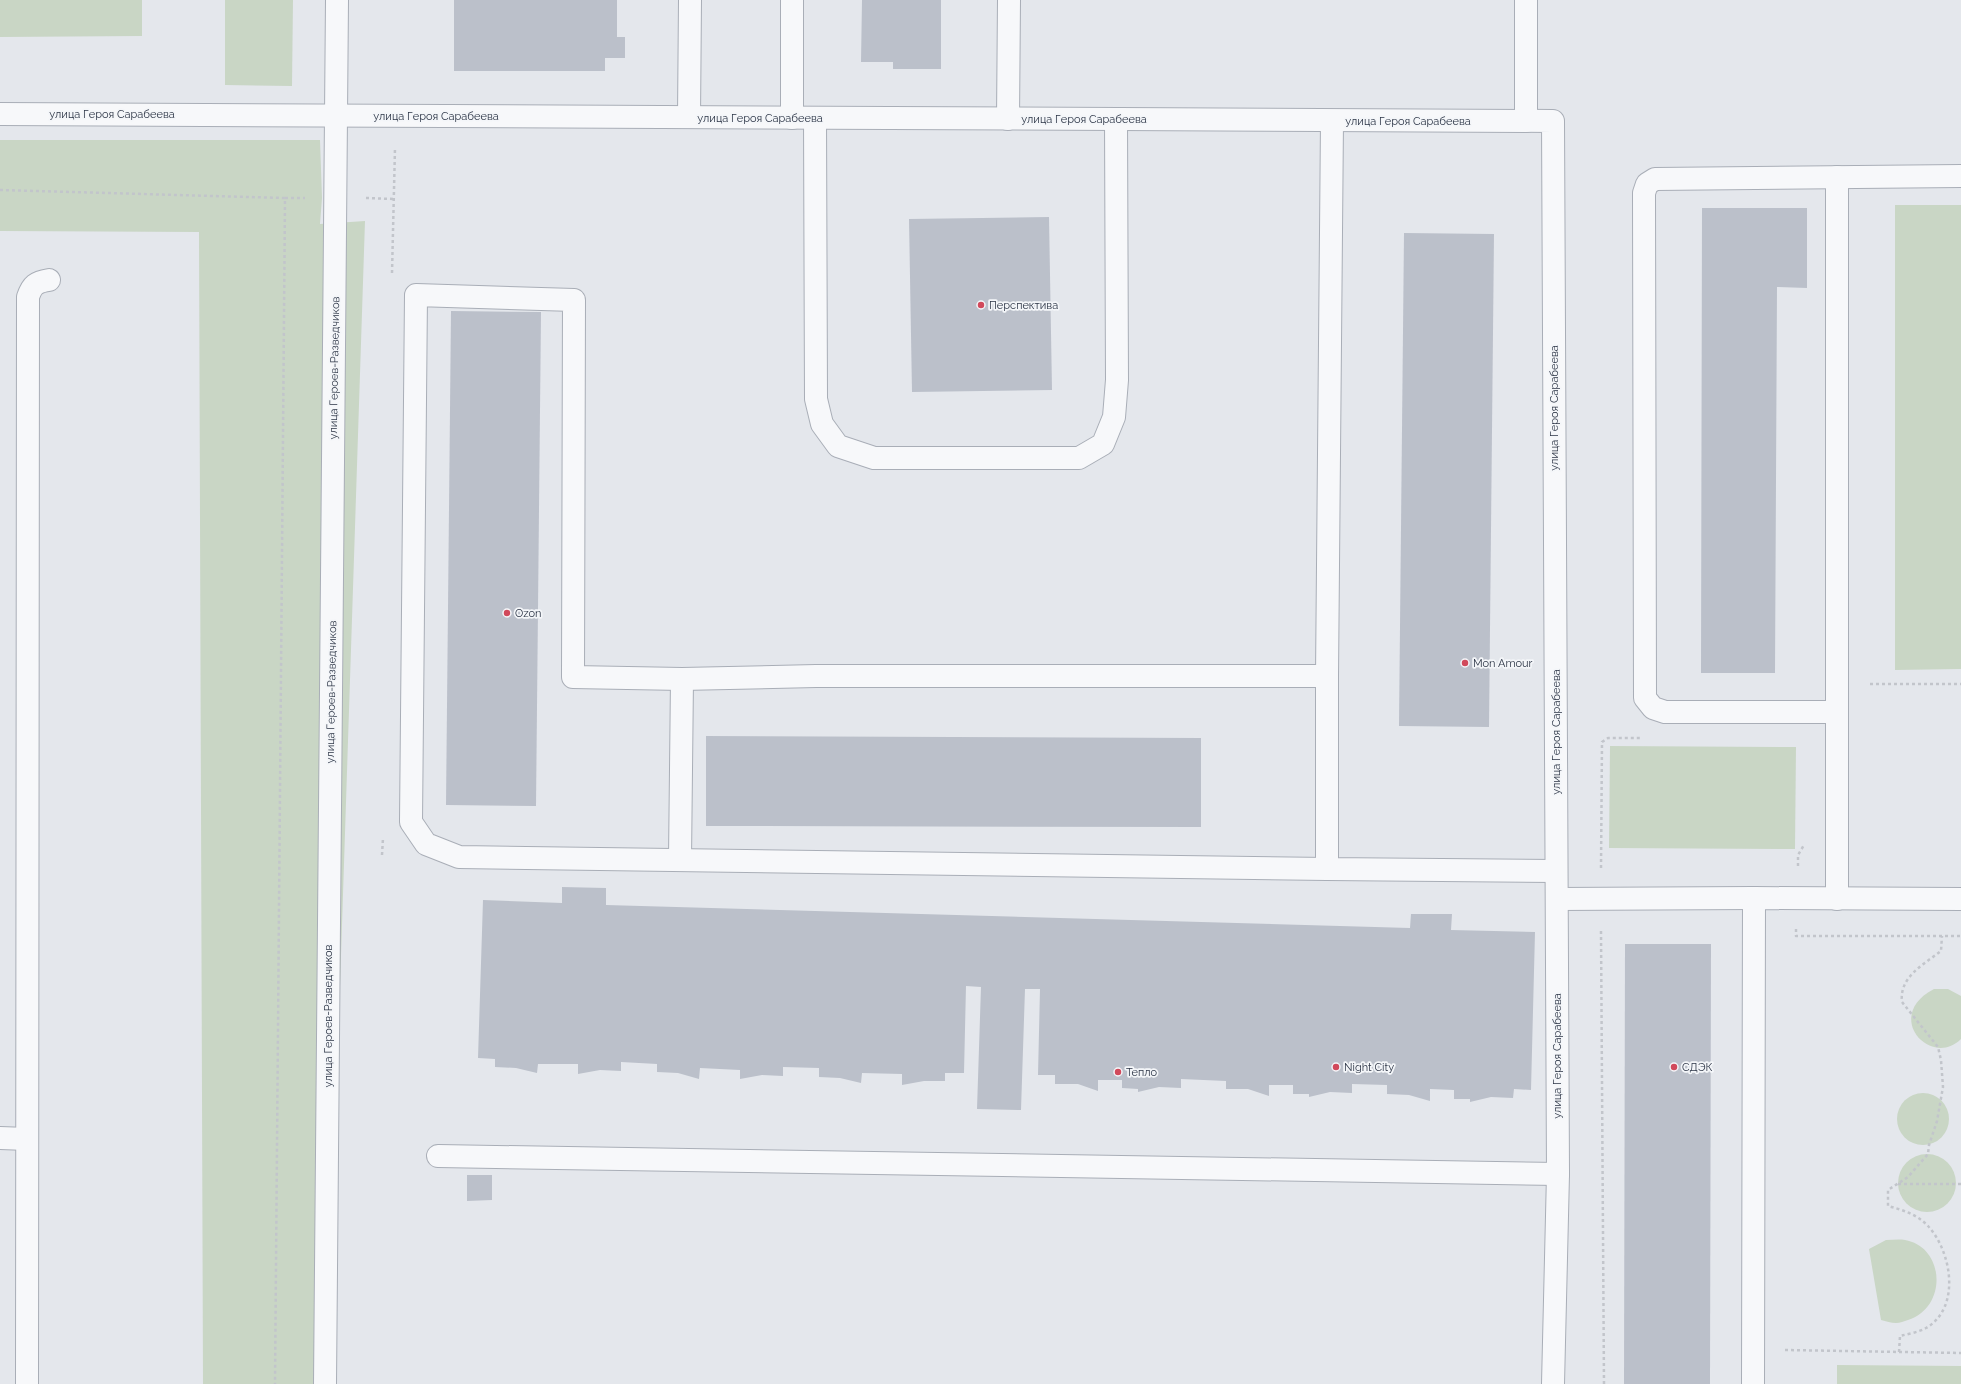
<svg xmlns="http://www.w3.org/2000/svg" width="1961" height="1384" font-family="Raleway,sans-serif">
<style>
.green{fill:#c9d6c5}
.building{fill:#bbc0ca}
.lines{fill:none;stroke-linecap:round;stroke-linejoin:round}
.minor-casing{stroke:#a9aeb7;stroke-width:24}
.path{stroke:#c2c5cb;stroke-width:2.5;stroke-dasharray:3 3;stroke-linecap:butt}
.minor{stroke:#f7f8fa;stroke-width:22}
.poi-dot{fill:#d1495b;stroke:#f4f6f9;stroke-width:1.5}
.labels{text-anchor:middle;stroke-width:3.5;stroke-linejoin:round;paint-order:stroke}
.street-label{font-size:11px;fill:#2b3445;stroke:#f4f6f9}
.poi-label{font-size:11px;fill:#2b3445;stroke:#f4f6f9;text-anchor:start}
</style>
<rect width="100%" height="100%" fill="#e4e7ec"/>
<!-- green -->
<g class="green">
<path d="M0 0H142V36L0 37Z"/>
<path d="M225 0H293L292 86 225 85Z"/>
<path d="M0 140H320L322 198 320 224 365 221 327 1384H203L199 232 0 231Z"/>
<path d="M1895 205H1961V669L1895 670Z"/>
<path d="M1610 746 1796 747 1795 849 1609 848Z"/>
<path d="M1934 989H1948L1961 996V1039C1931 1069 1882 1016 1934 989Z"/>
<circle cx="1923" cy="1119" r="26"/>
<circle cx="1927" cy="1183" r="29"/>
<path d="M1886 1240C1892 1240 1899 1239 1905 1240 1945 1247 1948 1307 1908 1320 1904 1321 1900 1323 1896 1323 1891 1323 1886 1321 1881 1320L1869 1249Z"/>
<path d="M1837 1365 1961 1366V1384H1837Z"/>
</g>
<!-- building -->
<g class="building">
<path d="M454 0H617V37H625V58H605V71H454Z"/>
<path d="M862 0H941V69H893V62H861Z"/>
<path d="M1702 208H1807V288L1777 287 1775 673H1701Z"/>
<path d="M1049 217 1052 390 912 392 909 219Z"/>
<path d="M1404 233 1494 234 1489 727 1399 726Z"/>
<path d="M451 311 541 312 536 806 446 805Z"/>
<path d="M706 736 1201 738V827L706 826Z"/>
<path d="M562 887 606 888V905L1410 928 1411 914H1452L1451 930 1535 932 1531 1090 1514 1089 1513 1098 1491 1097 1470 1102V1099H1454V1090L1430 1089V1101L1409 1095 1387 1094V1085L1352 1084V1093L1330 1092 1309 1097V1094H1293V1085H1269V1096L1248 1089H1226V1081L1181 1079V1088L1159 1087 1138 1092V1089L1122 1088V1080H1098V1091L1078 1084H1055V1075H1038L1040 989H1025L1021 1110 977 1109 981 987 966 986 964 1073H945V1081H924L902 1085V1074L862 1073 861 1083 840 1078 819 1077V1068L783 1067V1076L762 1075 740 1079V1070L700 1068 699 1079 678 1073 657 1072V1064L621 1062V1071L600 1070 578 1074V1064H538L537 1073 516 1068 495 1067V1059L478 1058 483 900 562 903Z"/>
<path d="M1625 944H1711L1710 1384H1624Z"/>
<path d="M467 1175H492V1200L467 1201Z"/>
</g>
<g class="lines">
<!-- minor casing -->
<g class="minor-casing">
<g id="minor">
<path d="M0 114 1553 121 1558 1174 1553 1384"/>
<path d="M689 117 690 0"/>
<path d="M792 118V0"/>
<path d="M815 118 816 399 822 424 838 446 874 458H1079L1103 444 1114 417 1117 380 1116 119"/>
<path d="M1008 119 1009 0"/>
<path d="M1526 121V0"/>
<path d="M1327 676 1332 121"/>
<path d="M1837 712H1665L1653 708 1645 698 1644 193 1647 184 1655 179 1961 176"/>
<path d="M680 860 682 679"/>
<path d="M1327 869 459 857 426 844 411 822 416 295 574 300 573 677 682 679 816 676H1327V869L1556 871"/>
<path d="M1557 899 1754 898"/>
<path d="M1837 899V177"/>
<path d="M0 1138 27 1139"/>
<path d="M438 1156 1558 1174"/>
<path d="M27 1384 28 297C32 285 36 282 49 280"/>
<path d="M325 1384 337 0"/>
<path d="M1753 1384 1754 898 1961 899"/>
</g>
</g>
<!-- path -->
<g class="path">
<path d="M0 190 285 198 275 1384"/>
<path d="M285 198H305"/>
<path d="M366 198 394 199"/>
<path d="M392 273 395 148"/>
<path d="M1870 684H1961"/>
<path d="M382 855 383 838"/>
<path d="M1798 866V855L1804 845"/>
<path d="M1601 868 1602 742 1608 738H1640"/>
<path d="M1796 929V936H1961"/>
<path d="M1601 931 1604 1384"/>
<path d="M1898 1184H1961"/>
<path d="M1785 1350 1961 1353"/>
<path d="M1899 1352 1900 1336C1908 1334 1919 1332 1926 1328 1961 1308 1952 1252 1928 1226 1918 1215 1903 1210 1888 1206V1190L1908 1177 1928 1154 1929 1145 1937 1121 1943 1087 1941 1060 1938 1047 1902 1002C1899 977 1923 965 1941 951L1942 936"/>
</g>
<!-- minor -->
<use href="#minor" class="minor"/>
</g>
<!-- markers -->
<g class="poi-dot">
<circle cx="981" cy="305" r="4"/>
<circle cx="507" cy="613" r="4"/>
<circle cx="1465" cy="663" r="4"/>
<circle cx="1336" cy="1067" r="4"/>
<circle cx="1674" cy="1067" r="4"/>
<circle cx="1118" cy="1072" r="4"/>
</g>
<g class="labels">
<!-- street labels -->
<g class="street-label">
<text x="112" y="118">улица Героя Сарабеева</text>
<text x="436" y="120">улица Героя Сарабеева</text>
<text x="760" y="122">улица Героя Сарабеева</text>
<text x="1084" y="123">улица Героя Сарабеева</text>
<text x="1408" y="125">улица Героя Сарабеева</text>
<text transform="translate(334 368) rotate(-89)" y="4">улица Героев-Разведчиков</text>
<text transform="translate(1554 408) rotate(-90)" y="4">улица Героя Сарабеева</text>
<text transform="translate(331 692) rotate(-89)" y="4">улица Героев-Разведчиков</text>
<text transform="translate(1556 732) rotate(-90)" y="4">улица Героя Сарабеева</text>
<text transform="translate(328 1016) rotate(-90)" y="4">улица Героев-Разведчиков</text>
<text transform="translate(1557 1056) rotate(-90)" y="4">улица Героя Сарабеева</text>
</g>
<!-- poi labels -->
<g class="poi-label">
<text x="989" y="309">Перспектива</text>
<text x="515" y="617">Ozon</text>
<text x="1473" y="667">Mon Amour</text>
<text x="1344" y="1071">Night City</text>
<text x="1682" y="1071">СДЭК</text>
<text x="1126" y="1076">Тепло</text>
</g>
</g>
</svg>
